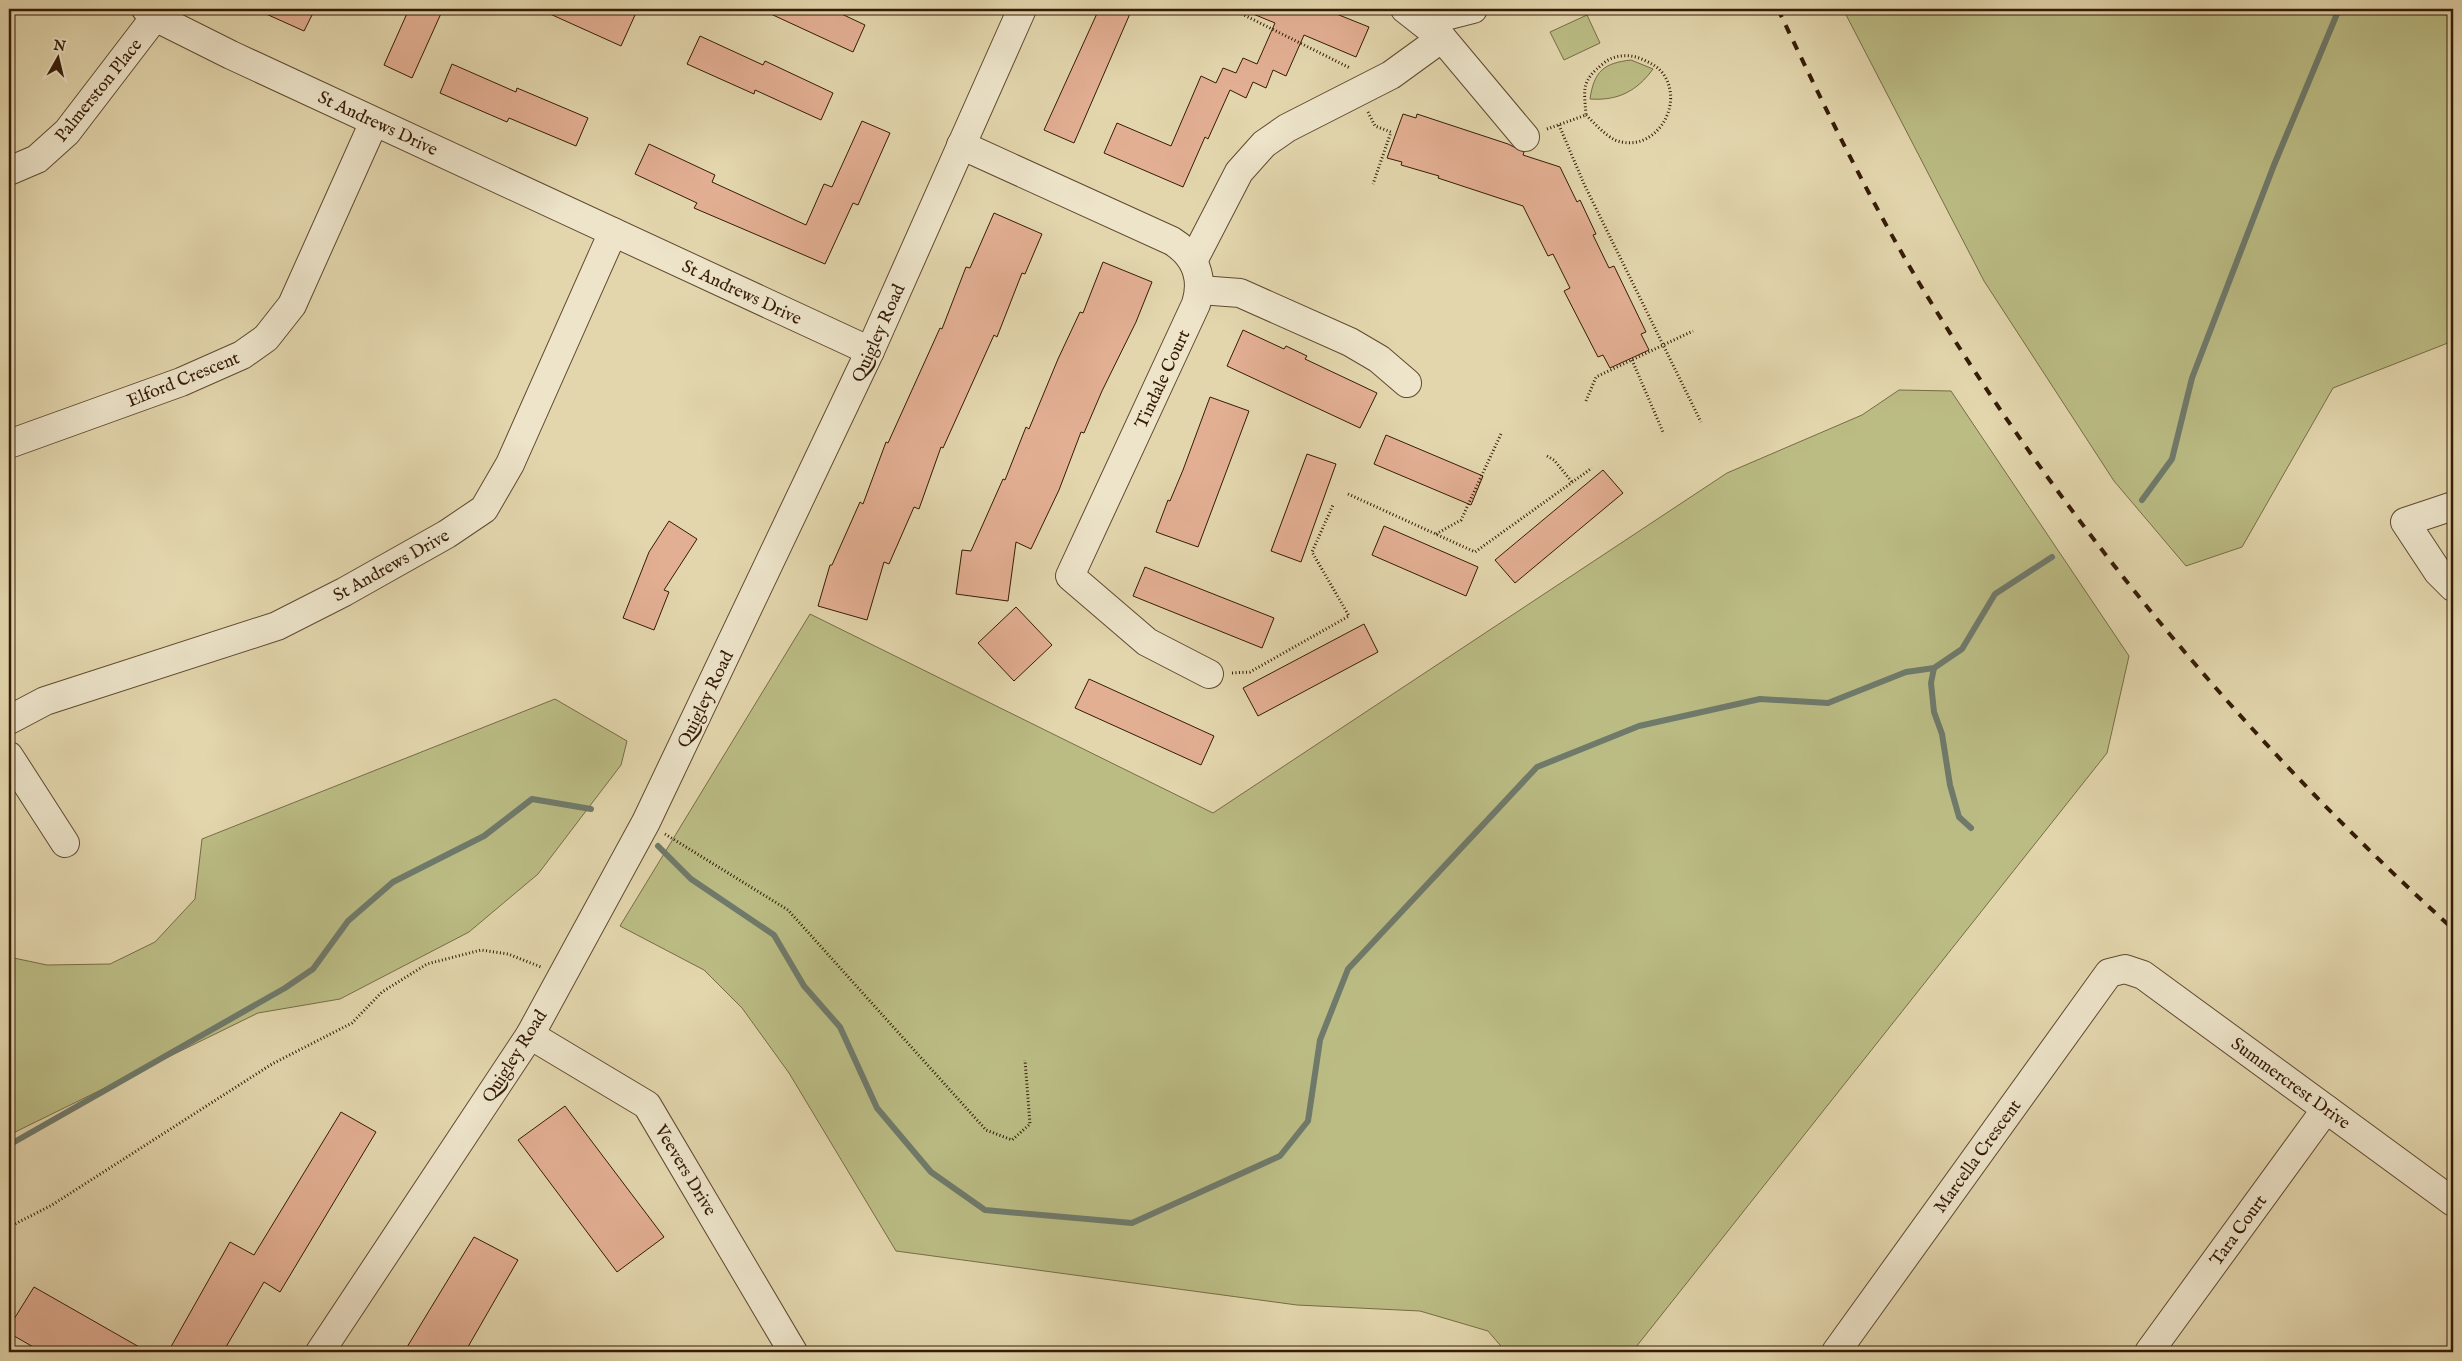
<svg xmlns="http://www.w3.org/2000/svg" width="2462" height="1361" font-family="'IM FELL English',serif">
<style>
.green{fill:#bbbc84;stroke:#786c46}
.lines{fill:none;stroke-linecap:round;stroke-linejoin:round}
.stream{stroke:#6f7a6b;stroke-width:6}
.building{fill:#e3af93;stroke:#351b07}
.minor-casing{stroke:#604a30;stroke-width:30}
.path{stroke:#351b07;stroke-width:3;stroke-dasharray:1 2.5;stroke-linecap:butt}
.minor{stroke:#ede4ca;stroke-width:28}
.rail{stroke:#351b07;stroke-width:4;stroke-dasharray:9 9;stroke-linecap:butt}
.labels{text-anchor:middle;stroke-width:5;stroke-linejoin:round;paint-order:stroke}
.street-label{font-size:18px;fill:#351b07;stroke:#ede4ca}
</style>
<rect width="100%" height="100%" fill="#e3d6ad"/>
<filter id="stains"><feTurbulence type="fractalNoise" baseFrequency=".004" numOctaves="4"/><feColorMatrix values="0 0 0 0 .2 0 0 0 0 .09 0 0 0 0 .02 0 0 0 .5 -.17"/></filter>
<radialGradient id="worn" r=".72"><stop offset=".6" stop-color="#630" stop-opacity="0"/><stop offset="1" stop-color="#630" stop-opacity=".3"/></radialGradient>
<!-- green -->
<g class="green">
<path d="M1843 9H2453V341L2333 388 2242 547 2186 566 2114 481 1984 281Z"/>
<path d="M1587 15 1600 43 1564 60 1550 32Z"/>
<path d="M1631 60 1653 69C1637 91 1618 101 1590 99 1594 71 1604 63 1631 60Z"/>
<path d="M1899 390 1951 391 2129 656 2107 753 1632 1352H1506L1488 1331 1420 1311 1297 1305 896 1251 789 1073 742 1008 704 970 620 926 810 614 1213 813 1727 473 1862 415Z"/>
<path d="M555 699 627 741 621 765 538 874 469 932 340 999 258 1013 9 1135V957L47 965 110 964 155 942 195 899 202 839Z"/>
</g>
<g class="lines">
<!-- stream -->
<g class="stream">
<path d="M2142 500 2172 459 2192 378 2274 165 2339 9"/>
<path d="M1934 668 1931 683 1934 712 1942 734 1950 785 1959 817 1971 828"/>
<path d="M658 846 691 879 774 935 804 986 840 1027 877 1108 931 1172 985 1210 1132 1223 1280 1156 1308 1121 1320 1040 1348 969 1537 767 1639 726 1760 699 1828 703 1906 672 1934 668 1962 649 1995 594 2052 557"/>
<path d="M9 1145 285 988 313 969 348 921 393 882 484 836 532 799 591 809"/>
</g>
</g>
<!-- building -->
<g class="building">
<path d="M255 9H315L304 31Z"/>
<path d="M409 9H443L412 78 384 65Z"/>
<path d="M539 9H622L635 15 621 46Z"/>
<path d="M760 9H831L865 25 853 52Z"/>
<path d="M1099 9H1132L1074 143 1044 130Z"/>
<path d="M1241 9H1324L1369 27 1356 57 1304 35 1286 76 1273 70 1266 88 1253 82 1246 98 1230 90 1208 139 1205 137 1183 187 1104 153 1117 123 1171 146 1201 76 1216 83 1223 68 1236 73 1243 58 1257 64 1275 23Z"/>
<path d="M700 36 763 65 765 61 833 93 821 120 755 90 754 94 687 64Z"/>
<path d="M452 64 516 92 517 88 588 118 576 146 509 118 507 122 440 93Z"/>
<path d="M1403 114 1416 118 1417 114 1508 144 1524 152 1523 155 1560 167 1577 202 1580 200 1596 234 1593 235 1609 268 1614 266 1646 332 1641 334 1649 350 1610 368 1603 355 1598 357 1564 291 1570 288 1553 254 1548 256 1523 206 1438 178 1439 176 1401 165 1402 162 1387 158Z"/>
<path d="M862 121 890 133 858 205 853 203 825 264 694 208 697 203 635 174 649 144 715 175 712 182 806 225 824 184 832 187Z"/>
<path d="M994 213 1042 234 1025 274 1022 273 997 337 994 335 943 448 941 447 919 509 914 507 889 564 884 562 867 620 818 606 830 565H832L860 502 863 504 886 442 888 443 940 328 942 329 966 267 970 268Z"/>
<path d="M1103 262 1152 282 1136 322 1102 391 1084 433 1081 432 1059 490 1031 549 1016 542 1008 601 956 594 962 550 971 551 1003 479 1005 480 1026 427 1029 429 1058 359 1080 312 1083 313Z"/>
<path d="M1243 330 1284 349 1286 346 1307 356 1305 359 1377 393 1360 428 1227 366Z"/>
<path d="M1210 397 1249 411 1198 547 1156 532 1168 500 1170 501 1183 470Z"/>
<path d="M1386 435 1483 476 1471 505 1374 464Z"/>
<path d="M1307 454 1336 464 1301 562 1271 551Z"/>
<path d="M1603 470 1623 493 1515 583 1495 560Z"/>
<path d="M669 521 697 539 664 590 669 592 654 630 623 618 649 552Z"/>
<path d="M1384 526 1478 567 1466 596 1372 555Z"/>
<path d="M1145 567 1274 618 1262 648 1133 596Z"/>
<path d="M1016 607 1052 645 1014 681 978 643Z"/>
<path d="M1364 624 1378 652 1258 716 1243 688Z"/>
<path d="M1089 679 1214 736 1201 765 1075 708Z"/>
<path d="M565 1106 664 1237 617 1272 518 1140Z"/>
<path d="M341 1112 376 1132 280 1292 264 1282 223 1352H168L230 1242 254 1255Z"/>
<path d="M474 1237 518 1260 465 1352H404Z"/>
<path d="M34 1287 148 1352H42L9 1333V1327Z"/>
</g>
<g class="lines">
<!-- minor casing -->
<g class="minor-casing">
<g id="minor">
<path d="M146 9 155 17 231 55 870 351"/>
<path d="M1405 9 1442 38 1525 137"/>
<path d="M1422 22 1473 9"/>
<path d="M961 145 1172 241C1196 256 1204 278 1196 304L1070 576 1147 642 1209 674"/>
<path d="M9 171 37 159 67 132 155 17"/>
<path d="M1193 261 1239 172 1264 144 1287 128 1391 75 1442 38"/>
<path d="M1200 290 1240 293 1350 342 1379 359 1407 383"/>
<path d="M9 444 181 382 242 355 266 338 292 305 374 122"/>
<path d="M2453 506 2405 522 2438 572 2453 587"/>
<path d="M9 720 45 701 277 626 344 592 447 534 484 509 510 464 613 232"/>
<path d="M9 756 65 843"/>
<path d="M530 1035 647 1105 793 1352"/>
<path d="M320 1352 530 1035 646 822 870 351 1022 9"/>
<path d="M1836 1352 2109 973 2125 969 2143 975 2453 1202"/>
<path d="M2149 1352 2326 1109"/>
</g>
</g>
<!-- path -->
<g class="path">
<path d="M1232 9 1350 68"/>
<path d="M1368 112 1375 126 1391 132 1373 184"/>
<path d="M1559 125 1584 184 1701 422"/>
<path d="M1547 129 1586 115C1584 88 1581 81 1604 63 1613 55 1628 54 1639 58 1649 62 1658 66 1664 75 1685 107 1653 155 1615 140 1605 135 1594 123 1586 115"/>
<path d="M1632 360 1663 432"/>
<path d="M1586 401 1596 377 1693 331"/>
<path d="M1547 456 1554 460 1572 482"/>
<path d="M1348 494 1475 552 1592 468"/>
<path d="M1436 534 1461 520 1501 434"/>
<path d="M1232 673 1250 672 1349 616 1312 552 1333 505"/>
<path d="M665 834 788 910 986 1130 1012 1140 1030 1124 1025 1060"/>
<path d="M9 1227 52 1205 272 1064 352 1023 382 992 427 964 481 950 508 954 541 967"/>
</g>
<!-- minor -->
<use href="#minor" class="minor"/>
<!-- rail -->
<path class="rail" d="M1778 9C1822 102 1868 197 1921 286 2066 526 2246 741 2453 929"/>
</g>
<g class="labels">
<!-- street labels -->
<g class="street-label">
<text transform="translate(98 90) rotate(-51)" y="6">Palmerston Place</text>
<text transform="translate(378 123) rotate(25)" y="6">St Andrews Drive</text>
<text transform="translate(742 292) rotate(25)" y="6">St Andrews Drive</text>
<text transform="translate(878 333) rotate(-66)" y="6">Quigley Road</text>
<text transform="translate(183 379) rotate(-22)" y="6">Elford Crescent</text>
<text transform="translate(1162 379) rotate(-65)" y="6">Tindale Court</text>
<text transform="translate(391 565) rotate(-29)" y="6">St Andrews Drive</text>
<text transform="translate(705 699) rotate(-64)" y="6">Quigley Road</text>
<text transform="translate(514 1056) rotate(-58)" y="6">Quigley Road</text>
<text transform="translate(2291 1083) rotate(36)" y="6">Summercrest Drive</text>
<text transform="translate(1977 1156) rotate(-54)" y="6">Marcella Crescent</text>
<text transform="translate(686 1170) rotate(59)" y="6">Veevers Drive</text>
<text transform="translate(2238 1230) rotate(-54)" y="6">Tara Court</text>
</g>
</g>
<!-- margin -->
<rect width="2462" height="1361" fill="none" stroke="#e3d6ad" stroke-width="30"/>
<rect x="10" y="10" width="2442" height="1341" fill="none" stroke="#351b07" stroke-width="2.5"/>
<rect x="15" y="15" width="2432" height="1331" fill="none" stroke="#351b07"/>
<!-- north arrow -->
<g transform="translate(58 58) rotate(8)" stroke="#ede4ca" stroke-width="4" paint-order="stroke">
<path d="M0-4L9 19L0 12L-9 19Z" fill="#351b07"/>
<text y="-8" font-size="14" font-weight="bold" text-anchor="middle" fill="#351b07">N</text>
</g>
<rect width="100%" height="100%" filter="url(#stains)"/>
<rect width="100%" height="100%" fill="url(#worn)"/>
</svg>
